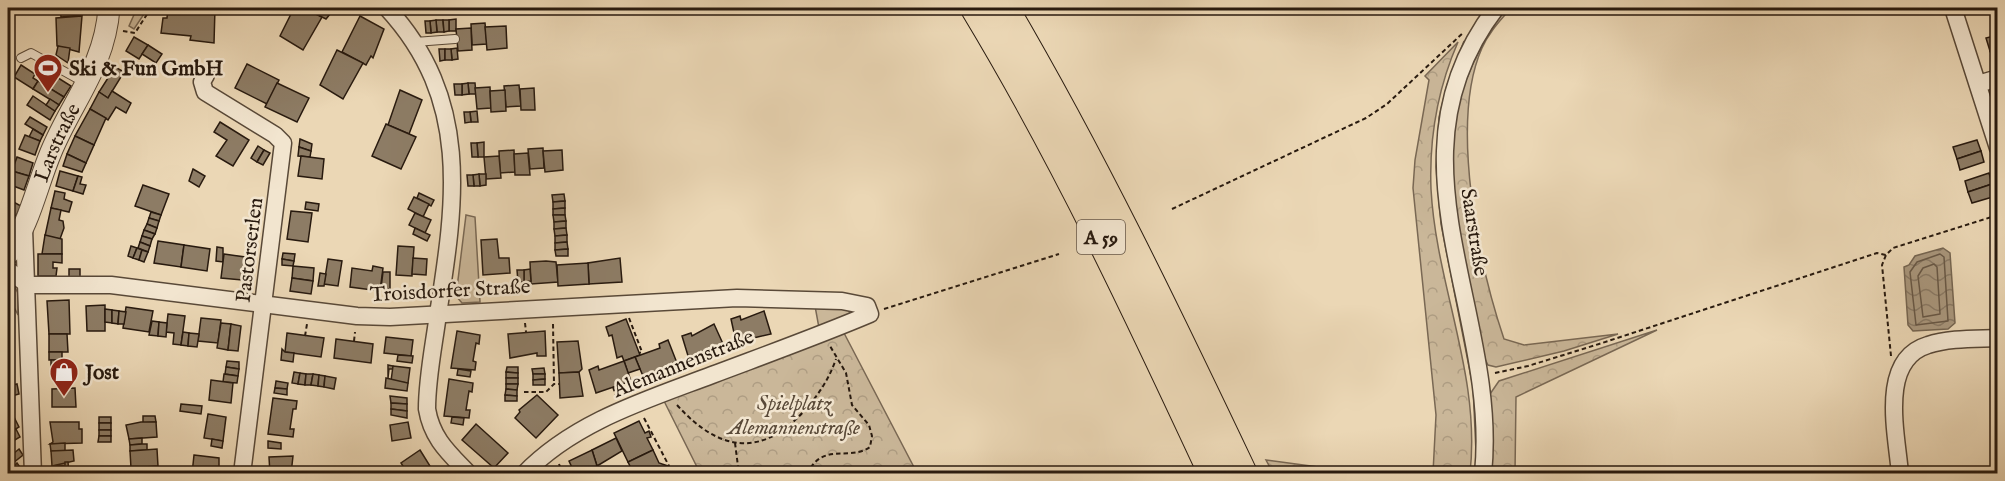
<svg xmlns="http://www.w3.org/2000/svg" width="2005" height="481" font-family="'IM FELL English',serif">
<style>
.green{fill:#cab799;stroke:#796854;stroke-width:1.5}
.forest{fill:url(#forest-crowns);stroke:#796854;stroke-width:1.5}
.water{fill:url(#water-waves);stroke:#756551;stroke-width:1.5}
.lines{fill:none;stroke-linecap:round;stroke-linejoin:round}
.shore{stroke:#685846;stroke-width:1.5}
.building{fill:#8d7c65;stroke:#281a0f;stroke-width:1.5}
.service-casing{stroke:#594938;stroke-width:10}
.minor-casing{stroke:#594938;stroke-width:19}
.tertiary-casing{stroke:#594938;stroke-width:23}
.motorway-casing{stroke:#281a0f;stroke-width:32}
.path{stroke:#281a0f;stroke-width:2;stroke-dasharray:4.5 3;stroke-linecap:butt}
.service{stroke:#f2e5cf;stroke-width:8}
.minor{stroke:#f2e5cf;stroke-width:16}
.tertiary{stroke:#f2e5cf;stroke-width:21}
.motorway{stroke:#ebd7b5;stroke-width:30}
.labels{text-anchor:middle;stroke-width:5;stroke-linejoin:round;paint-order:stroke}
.shield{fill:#f2e5cf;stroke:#655749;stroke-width:1.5}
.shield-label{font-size:20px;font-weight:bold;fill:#281a0f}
.poi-label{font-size:21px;font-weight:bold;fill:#281a0f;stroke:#f2e5cf;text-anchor:start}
.street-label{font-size:21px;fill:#281a0f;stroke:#f2e5cf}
.park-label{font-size:21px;font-style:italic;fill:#594938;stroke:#f2e5cf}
</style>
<defs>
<pattern id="forest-crowns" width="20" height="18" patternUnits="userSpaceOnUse" patternTransform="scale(1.5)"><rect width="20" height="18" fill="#cab799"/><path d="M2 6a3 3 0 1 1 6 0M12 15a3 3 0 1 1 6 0" fill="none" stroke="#ae9d83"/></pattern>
<pattern id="water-waves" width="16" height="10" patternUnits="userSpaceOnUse" patternTransform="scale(1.5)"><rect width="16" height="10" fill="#a9977d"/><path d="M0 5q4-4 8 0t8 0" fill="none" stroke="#8a7a65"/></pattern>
</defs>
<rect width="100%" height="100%" fill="#ebd7b5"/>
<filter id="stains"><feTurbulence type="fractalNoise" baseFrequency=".00333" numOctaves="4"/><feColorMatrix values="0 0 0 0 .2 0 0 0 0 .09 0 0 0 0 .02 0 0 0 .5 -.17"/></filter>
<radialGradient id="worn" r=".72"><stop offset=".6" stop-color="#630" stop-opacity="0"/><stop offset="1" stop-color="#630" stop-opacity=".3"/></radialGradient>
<!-- green -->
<g class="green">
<path d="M137 8H148L134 29 129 26Z"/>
<path d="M1464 41C1464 55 1451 77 1447 92 1438 123 1436 156 1438 188 1445 285 1486 375 1477 474L1473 387 1441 224 1436 167 1439 117 1447 85Z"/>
<path d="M466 215 475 217 480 302 462 303 456 296Z"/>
<path d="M8 283 13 284 18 293V315L15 309 8 305Z"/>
<path d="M815 306 849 309 850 317 819 328Z"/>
</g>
<!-- forest -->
<g class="forest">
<path d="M1506 8H1511C1500 21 1489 32 1482 48 1449 122 1479 265 1504 339L1524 345 1618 334 1564 351 1496 367 1488 365 1484 357C1471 291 1442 192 1453 127 1461 83 1480 43 1506 8Z"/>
<path d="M1458 42C1437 90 1429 137 1431 189 1436 285 1481 375 1470 473H1433L1436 415 1413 188 1415 160 1429 80 1425 76Z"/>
<path d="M1657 330 1516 397 1515 473H1490L1493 433 1490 394 1499 381Z"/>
<path d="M844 333 917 473H700L664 401Z"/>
<path d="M1266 460 1363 473H1273Z"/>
</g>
<!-- water -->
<path class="water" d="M1943 248 1950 253 1955 323 1948 329 1913 331 1908 325 1904 267 1909 265 1915 256Z"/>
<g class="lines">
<!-- shore -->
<g class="shore">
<path d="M1940 254 1944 257 1948 321 1916 325 1910 272 1917 262Z"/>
<path d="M1934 264 1937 267 1940 314 1923 317 1918 276 1923 268Z"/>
</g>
</g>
<!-- building -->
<g class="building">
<path d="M60 8H81L82 15 61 17Z"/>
<path d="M168 8H215L214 43 190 40 191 36 161 33 163 18H167Z"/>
<path d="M294 8H304L322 17 303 50 280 36Z"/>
<path d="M304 8H335L326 19Z"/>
<path d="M82 16 79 52 57 46 56 18Z"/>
<path d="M360 16 384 29 373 58 371 56 366 65 342 52Z"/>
<path d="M456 19V31H449V20Z"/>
<path d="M436 20H443L444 32H437Z"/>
<path d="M436 20 437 32 431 33 430 21Z"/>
<path d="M443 20H449V31L444 32Z"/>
<path d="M425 21H430L431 33H426Z"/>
<path d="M485 23 487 44 472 45 471 24Z"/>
<path d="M506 26 507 48 487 50 485 27Z"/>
<path d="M471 28 472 50 458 51 456 29Z"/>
<path d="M1998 35V48L1990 51 1986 38Z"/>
<path d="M134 37 148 45 139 59 126 51Z"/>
<path d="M148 45 162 54 156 63 142 54Z"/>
<path d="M58 46 70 48 68 63 56 55Z"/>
<path d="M457 48 458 59 452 60 451 49Z"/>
<path d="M1998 48V63L1994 64 1990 51Z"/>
<path d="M439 49H445V60L440 61Z"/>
<path d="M445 49H451L452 60H445Z"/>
<path d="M337 50 363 63 343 99 320 85Z"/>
<path d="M247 64 279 80 267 104 235 88Z"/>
<path d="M21 65 35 74 33 78 38 81 33 89 14 77Z"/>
<path d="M115 67 124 72 108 98 99 92Z"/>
<path d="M47 71 71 86 64 97 40 83Z"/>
<path d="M38 81 64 97 59 105 33 89Z"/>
<path d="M277 83 309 98 297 122 265 107Z"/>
<path d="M468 83H475L476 94H469Z"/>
<path d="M468 83 469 94 462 95V84Z"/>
<path d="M454 84H462V95H455Z"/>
<path d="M519 85 521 106 506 107 504 86Z"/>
<path d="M490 87 491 108 477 109 475 88Z"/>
<path d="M534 88 535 110H521L520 89Z"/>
<path d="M400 90 422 100 409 134 388 125Z"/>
<path d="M505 90 506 111 491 112 490 91Z"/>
<path d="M112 91 131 103 126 113 116 107 108 120 90 109 99 92 108 98Z"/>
<path d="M33 96 55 111 50 120 27 105Z"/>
<path d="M50 99 59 105 55 111 46 105Z"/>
<path d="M90 109 106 118 94 145 75 136Z"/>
<path d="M477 111 478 122H471L470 112Z"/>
<path d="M464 112H470L471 122 465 123Z"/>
<path d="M30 117 47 127 43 135 25 124Z"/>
<path d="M220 122 249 140 233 166 216 156 227 140 214 132Z"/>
<path d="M386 124 416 137 401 169 372 156Z"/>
<path d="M33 129 43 135 40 141 29 137Z"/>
<path d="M25 135 40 141 35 155 19 149Z"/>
<path d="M75 136 94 145 86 163 67 154Z"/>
<path d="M300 139 312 144 311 151 299 147Z"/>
<path d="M1977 140 1981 151 1957 159 1953 147Z"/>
<path d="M484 142V157H478L477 143Z"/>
<path d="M471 143H477L478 157H472Z"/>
<path d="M258 146 264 150 257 162 251 158Z"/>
<path d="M299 147 311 151 310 157 298 156Z"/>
<path d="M543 148 544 168 530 169 528 149Z"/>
<path d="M264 150 270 153 263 165 257 162Z"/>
<path d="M514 150 515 172 500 173 499 151Z"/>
<path d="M562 150 563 170 545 172 543 151Z"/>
<path d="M1981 151 1984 162 1960 170 1957 159Z"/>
<path d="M528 153 530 175H515L514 154Z"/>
<path d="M67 154 86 163 82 172 63 166Z"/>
<path d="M301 156 324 159 322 179 298 176Z"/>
<path d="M499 156 501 178 486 179 484 157Z"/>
<path d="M17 157 33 163 29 176 12 171Z"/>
<path d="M193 169 205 176 199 187 189 181Z"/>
<path d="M12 171 29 176 24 190 8 184Z"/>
<path d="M60 171 78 176 73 191 56 186Z"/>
<path d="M1989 173 1992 184 1968 192 1965 181Z"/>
<path d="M479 174H486V185L480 186Z"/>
<path d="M479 174 480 186H474L473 175Z"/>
<path d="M467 175H473L474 186H468Z"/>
<path d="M78 176 82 177 80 184 86 185 83 194 73 191Z"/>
<path d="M1992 184 1996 196 1972 203 1968 192Z"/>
<path d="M143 185 169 194 161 215 135 206Z"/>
<path d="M55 191 65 193 64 199 72 202 69 212 51 208Z"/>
<path d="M419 193 434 200 431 206 417 198Z"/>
<path d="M564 194 565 201 553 202 552 195Z"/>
<path d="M414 197 429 204 423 217 408 209Z"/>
<path d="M8 199 21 206 16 216 8 211Z"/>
<path d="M565 201V208L553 209V202Z"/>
<path d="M306 202 319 204 318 211 305 209Z"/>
<path d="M51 208 61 210 59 220 63 221 64 228 60 239 45 236Z"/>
<path d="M565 208V215H553V209Z"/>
<path d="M291 211 312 213 308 242 287 239Z"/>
<path d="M151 212 161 215 159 221 149 218Z"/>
<path d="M415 213 431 220 425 233 409 225Z"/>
<path d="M553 215H565L566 221 554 222Z"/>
<path d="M149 218 159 221 157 228 147 224Z"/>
<path d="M566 221V228L554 229V222Z"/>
<path d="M147 224 157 228 155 234 144 230Z"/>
<path d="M415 228 430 235 427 241 413 234Z"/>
<path d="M566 228 567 235 555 236 554 229Z"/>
<path d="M144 230 155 234 152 239 142 236Z"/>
<path d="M45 235 62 239V254H42Z"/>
<path d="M567 235V242L555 243V236Z"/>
<path d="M142 236 152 239 150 246 140 242Z"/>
<path d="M497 239 499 258H509L510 273 483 275 481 240Z"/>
<path d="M158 241 184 245 181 267 154 263Z"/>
<path d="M140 242 150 246 148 252 138 248Z"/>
<path d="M567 242 568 249 555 250V243Z"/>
<path d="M184 245 210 249 207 271 181 267Z"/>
<path d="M131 246 137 248 133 258 128 256Z"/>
<path d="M398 246 414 247 412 276 396 275Z"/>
<path d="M217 247 223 248V262L216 261Z"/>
<path d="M137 248 142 250 139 260 133 258Z"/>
<path d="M568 249V256H556L555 250Z"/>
<path d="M142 250 148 252 144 262 139 260Z"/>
<path d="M283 253 295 254 294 261 282 259Z"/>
<path d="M38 254H62V263L53 262V268H57L56 276H38Z"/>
<path d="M224 254 245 257 242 280 221 278Z"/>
<path d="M413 258 427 259 426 275 412 274Z"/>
<path d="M620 258 622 282 589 284 588 263Z"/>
<path d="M282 259 294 261 293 266 282 265Z"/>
<path d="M328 259 342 261 338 286 324 284Z"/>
<path d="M546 261 556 262 558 282 531 284 530 262Z"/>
<path d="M588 263 589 284 558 286 557 265Z"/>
<path d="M293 266 314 268 313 281 292 278Z"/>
<path d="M373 266 383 268 380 291 350 287 352 268 372 271Z"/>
<rect x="69" y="269" width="11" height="8"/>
<path d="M530 269 531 281 524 282V270Z"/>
<path d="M517 270H524V282H518Z"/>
<path d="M383 272H390V289L381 288Z"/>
<path d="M320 273 326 274 324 286H318Z"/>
<path d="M292 278 313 281 311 294 290 291Z"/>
<path d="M69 300 70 334H49L47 301Z"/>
<path d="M105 305V331H87L86 306Z"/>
<path d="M126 307 153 311 149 332 123 328Z"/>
<path d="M105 309 112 310V323L105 322Z"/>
<path d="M112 310 119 311 118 324 112 323Z"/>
<path d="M119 311 126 312 124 324H118Z"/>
<path d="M764 311 771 334 736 342 731 319 740 316 741 320Z"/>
<path d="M168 314 185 316 181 345 173 344 174 333 166 332Z"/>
<path d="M201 318 221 320 218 343 198 341Z"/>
<path d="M626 319 640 355 624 361 622 356 617 358 612 335 609 336 606 327Z"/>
<path d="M152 321 159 322 158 336 149 335Z"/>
<path d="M159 322 167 323 166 337 158 336Z"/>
<path d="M221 323 231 324 228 350 217 348Z"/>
<path d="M231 324 241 326 238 351 228 350Z"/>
<path d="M714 324 724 346 689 359 682 336 691 333 692 336Z"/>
<path d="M457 331 480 335 479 344 476 343 473 361 476 362 475 370 451 368Z"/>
<path d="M545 331 546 356H537V353L510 358 508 334Z"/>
<path d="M183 332 189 333 188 346 181 345Z"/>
<path d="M189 333 199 334 197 347 188 346Z"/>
<path d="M287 333 324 338 321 357 285 352Z"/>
<path d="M49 334H67L68 352H49Z"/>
<path d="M386 337 413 340 411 356 384 353Z"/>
<path d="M336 339 373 344 371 363 334 358Z"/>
<path d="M668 340 677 363 643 376 635 357 660 348 659 344Z"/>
<path d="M578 341 582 369 579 372 559 373 557 342Z"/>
<path d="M282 349 285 352 294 353 293 362 281 360Z"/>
<rect x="49" y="352" width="13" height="8"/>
<path d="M398 355 413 356 412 363 397 361Z"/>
<path d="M635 357 640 369 628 373 624 361Z"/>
<path d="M51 360H67V366L51 367Z"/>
<path d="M227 361 239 362V369L226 367Z"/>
<path d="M624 361 631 381 596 393 589 370 598 366 599 370Z"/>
<path d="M388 365 393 366V369H389L388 378Z"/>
<path d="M67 366V373H51V367Z"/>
<path d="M393 366 410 368 408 383 391 381Z"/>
<path d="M226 367 239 369 238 376 225 374Z"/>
<path d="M507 367H518V373L506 372Z"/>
<path d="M544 368 545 374H533L532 369Z"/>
<path d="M458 369 471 371 470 377 457 375Z"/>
<path d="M294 372 300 373 298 384 292 383Z"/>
<path d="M506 372 518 373V378H506Z"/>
<path d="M579 372 583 396 560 398 559 373Z"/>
<path d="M300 373 306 374 305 385 298 384Z"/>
<path d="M224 374 238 376 237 383 223 382Z"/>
<path d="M306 374H313L311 385H305Z"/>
<path d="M313 374 319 375 318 386 311 385Z"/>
<path d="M533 374H545V379L533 380Z"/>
<path d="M319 375 325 376 324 387 318 386Z"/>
<path d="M325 376 336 378 334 389 324 387Z"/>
<path d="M386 378 408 383 407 391 385 388Z"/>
<rect x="506" y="378" width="12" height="6"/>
<path d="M449 379 473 383 472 392 469 391 466 410H470L469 418 444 416Z"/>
<path d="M545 379V385H533V380Z"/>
<path d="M211 380 233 383 231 403 209 400Z"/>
<path d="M276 381 288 383 287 389 275 388Z"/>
<path d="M17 384 19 394 8 397V386Z"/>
<path d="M506 384H518L517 390 506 389Z"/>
<path d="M75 388 76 407H52V389Z"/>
<path d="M275 388 287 389V395L274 393Z"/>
<path d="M506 389 517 390V396L505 395Z"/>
<path d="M505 395 517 396V401H505Z"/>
<path d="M537 395 558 415 536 438 515 418 520 412 519 410Z"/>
<path d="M390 396 407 398V404L391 403Z"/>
<path d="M273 398 297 401 296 409H293L290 429H294L293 437 268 434Z"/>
<path d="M391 403 407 404V411L391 409Z"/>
<path d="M181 404 202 406 201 414 180 411Z"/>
<path d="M391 409 407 411V418L391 415Z"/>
<path d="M8 413 10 417 13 415 19 427 8 434Z"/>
<path d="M208 414 226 417 223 441 204 438Z"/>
<path d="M143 416H155L156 422 143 423Z"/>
<rect x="99" y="417" width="12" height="6"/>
<path d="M452 417 464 418 463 425 451 423Z"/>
<path d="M639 421 645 433 649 431 651 437 647 438 653 450 628 462 614 433Z"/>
<path d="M50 422H79V429H82V443L50 444 53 442Z"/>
<path d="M141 422H156L157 437 129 439 126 425Z"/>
<path d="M408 422 411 438 392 441 390 425Z"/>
<rect x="99" y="423" width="12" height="7"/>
<path d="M476 424 508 453 494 468 462 440Z"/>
<path d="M16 429 20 437 8 444V434Z"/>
<rect x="99" y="430" width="12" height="6"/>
<path d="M99 436H111V442H98Z"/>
<path d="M142 438V444L130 445 129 439Z"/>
<path d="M616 438 622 451 597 466 592 450Z"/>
<path d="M212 439 223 441 222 448 211 446Z"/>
<path d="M268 441 281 443V449L268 448Z"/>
<path d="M65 443V451H51L50 444Z"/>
<path d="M142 444H147V450L130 451V445Z"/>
<path d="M19 449 23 455 8 467V458Z"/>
<path d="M157 449 158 466 131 468 130 451Z"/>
<path d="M73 450 74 461 52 466 51 451Z"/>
<path d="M420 450 430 466 419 474H408L401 463Z"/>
<path d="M592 450 597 466 582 474H575L569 461Z"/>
<path d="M653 450 659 463 668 466 665 474H634L628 462Z"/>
<path d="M194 455 219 458V474H192Z"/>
<path d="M293 456 291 474H270L269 457Z"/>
<path d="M65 462H68L69 474H52V466L65 465Z"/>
<path d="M17 463 22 470 17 474H8Z"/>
</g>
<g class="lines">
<!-- service casing -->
<g class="service-casing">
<g id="service">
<path d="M415 42 455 39"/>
<path d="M21 58 31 53 87 84"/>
</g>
</g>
<!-- minor casing -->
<g class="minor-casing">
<g id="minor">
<path d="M387 8C471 99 456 200 438 314 434 345 427 377 427 409 432 439 449 453 469 474"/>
<path d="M1953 8 1998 148"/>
<path d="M206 75 202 82 205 92 275 135 283 143 242 474"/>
<path d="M1978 84 1998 78"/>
<path d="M24 229 33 474"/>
<path d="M8 270 28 285"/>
<path d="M28 285H111L357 316 390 317 737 298 842 301 867 306 870 314C818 336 765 355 712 375 646 400 574 422 524 474"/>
<path d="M1483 474C1500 311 1380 159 1496 8"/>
<path d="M1900 474C1897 435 1878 360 1928 345 1949 338 1976 339 1998 338"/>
</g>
</g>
<!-- tertiary casing -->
<g class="tertiary-casing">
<g id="tertiary">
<path id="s1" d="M8 254C30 223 36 188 51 152 72 101 105 66 109 8"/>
</g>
</g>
<!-- motorway casing -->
<g class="motorway-casing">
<g id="motorway">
<path d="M976 8C1066 157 1140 315 1214 474"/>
<path d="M1003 8C1091 158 1167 316 1242 474"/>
</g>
</g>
<!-- path -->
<g class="path">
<path d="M123 31 135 33 151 8"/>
<path d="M1172 209 1366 118 1387 104 1464 32"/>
<path d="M884 309 1059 254"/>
<path d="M629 318 642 352 639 353"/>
<path d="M525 323 526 332"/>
<path d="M553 324 554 384"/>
<path d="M305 336 307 324"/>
<path d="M354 341 355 332"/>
<path d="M705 353 708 362"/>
<path d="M1891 356 1882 265 1886 255 1893 248 1998 215"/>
<path d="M1495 373 1528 366 1599 344 1877 253 1886 255"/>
<path d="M613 387 616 396"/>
<path d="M524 392H546L554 384H559"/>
<path d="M677 405C719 452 762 458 805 410 819 394 829 379 836 359"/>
<path d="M644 418 669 466V474"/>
<path d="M735 443 739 474"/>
<path d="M559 464 563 474"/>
<path d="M807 474C823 441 848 462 870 447L872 436 869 425 852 405 846 373 830 346"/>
</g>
<!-- service -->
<use href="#service" class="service"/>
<!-- minor -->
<use href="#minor" class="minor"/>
<!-- tertiary -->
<use href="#tertiary" class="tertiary"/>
<!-- motorway -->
<use href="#motorway" class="motorway"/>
</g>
<!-- icons -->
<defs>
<g id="stadium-pin" transform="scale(1.5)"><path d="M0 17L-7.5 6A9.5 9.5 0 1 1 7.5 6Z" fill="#8f2418" stroke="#f2e5cf"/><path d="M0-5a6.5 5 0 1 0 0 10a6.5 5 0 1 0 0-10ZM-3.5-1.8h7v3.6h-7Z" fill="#fff"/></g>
<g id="shop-pin" transform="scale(1.5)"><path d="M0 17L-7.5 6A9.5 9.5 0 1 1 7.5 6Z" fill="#8f2418" stroke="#f2e5cf"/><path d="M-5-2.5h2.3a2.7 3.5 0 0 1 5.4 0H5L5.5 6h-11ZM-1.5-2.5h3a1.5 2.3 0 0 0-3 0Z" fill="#fff"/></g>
</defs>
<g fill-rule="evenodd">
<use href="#stadium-pin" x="48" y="68"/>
<use href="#shop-pin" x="64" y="372"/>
</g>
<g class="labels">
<!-- shield labels -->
<rect class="shield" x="1077" y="220" width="48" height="34" rx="4.5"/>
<g class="shield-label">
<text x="1101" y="244">A 59</text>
</g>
<!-- poi labels -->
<g class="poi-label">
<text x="69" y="75">Ski &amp; Fun GmbH</text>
<text x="85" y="379">Jost</text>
</g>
<!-- street labels -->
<g class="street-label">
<text dy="7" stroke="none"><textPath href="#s1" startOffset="122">Larstraße</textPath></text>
<text transform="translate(1475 232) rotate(81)" y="7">Saarstraße</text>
<text transform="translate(249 250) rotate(-83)" y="7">Pastorserlen</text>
<text transform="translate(450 290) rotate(-3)" y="7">Troisdorfer Straße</text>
<text transform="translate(683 363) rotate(-22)" y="7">Alemannenstraße</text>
</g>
<!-- park labels -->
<g class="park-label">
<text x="794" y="410">Spielplatz<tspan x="794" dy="24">Alemannenstraße</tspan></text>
</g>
</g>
<!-- margin -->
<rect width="2005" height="481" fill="none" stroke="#ebd7b5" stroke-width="30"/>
<rect x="9" y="9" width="1987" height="463" fill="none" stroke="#281a0f" stroke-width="3"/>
<rect x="15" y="15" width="1975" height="451" fill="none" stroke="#281a0f" stroke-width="1.5"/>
<rect width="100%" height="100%" filter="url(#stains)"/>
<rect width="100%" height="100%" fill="url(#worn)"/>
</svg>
